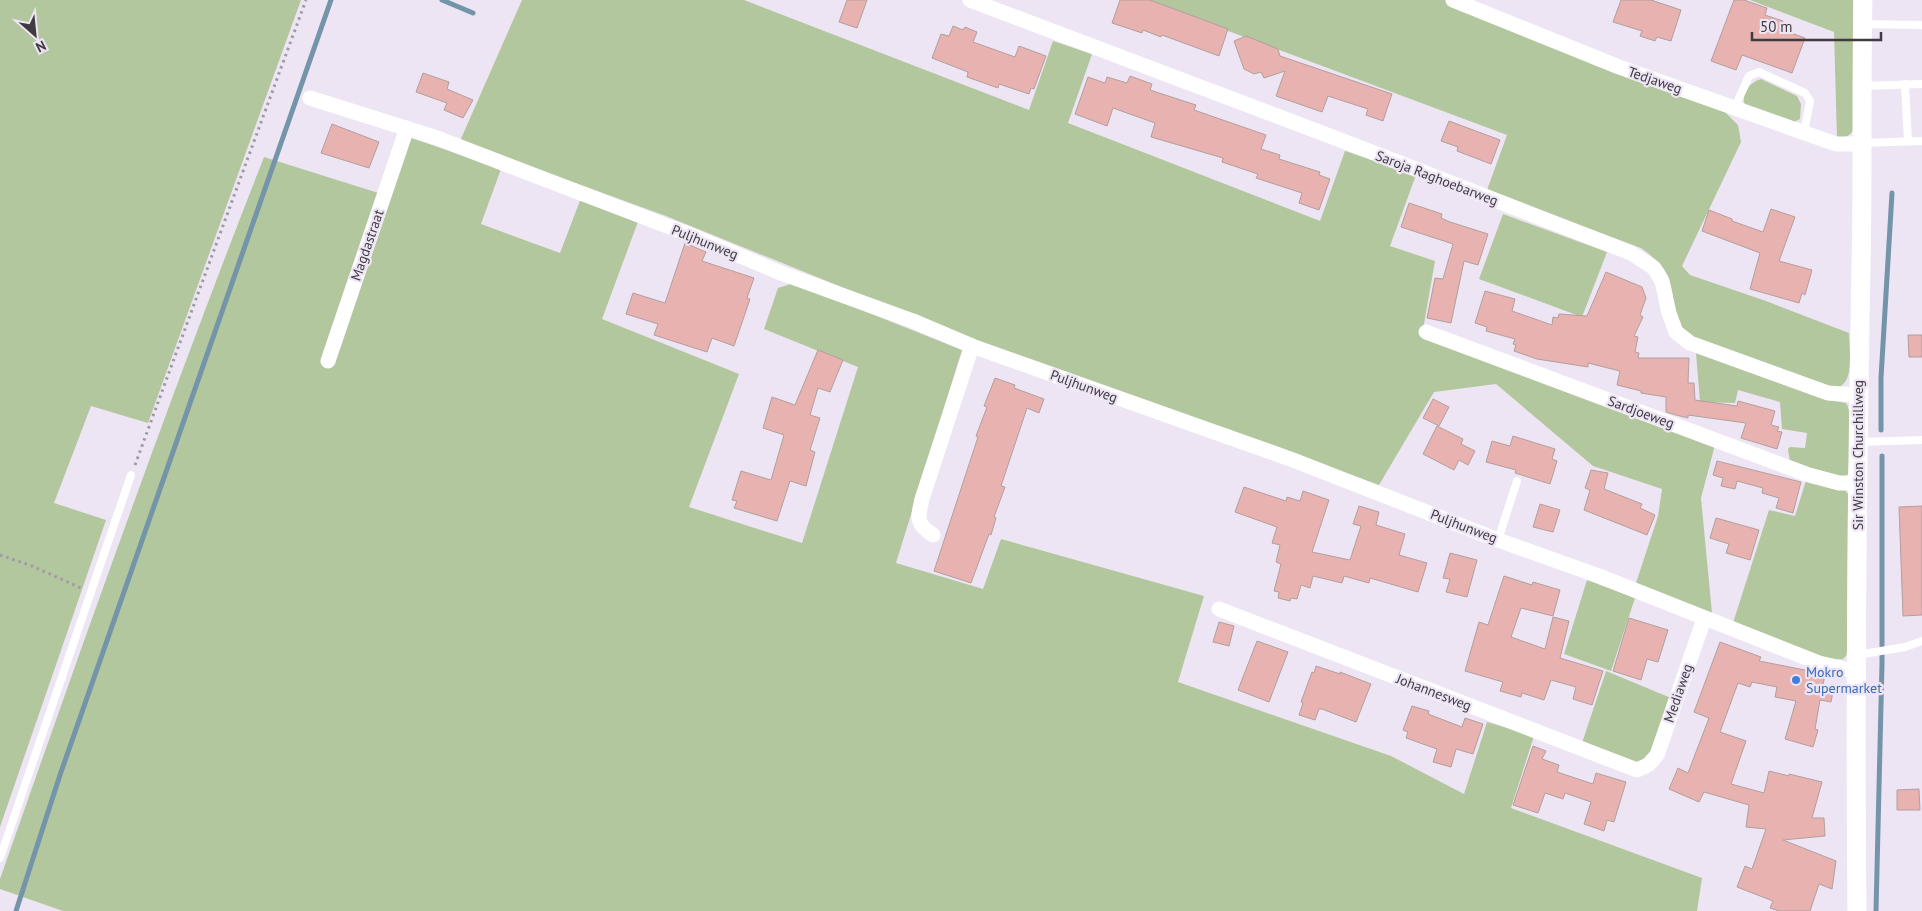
<svg xmlns="http://www.w3.org/2000/svg" width="1922" height="911" font-family="'PT Sans',sans-serif">
<style>
.green{fill:#b2c79d}
.lines{fill:none;stroke-linecap:round;stroke-linejoin:round}
.stream{stroke:#7495a9;stroke-width:5}
.building{fill:#e7b2af;stroke:#b29f9e}
.path{stroke:#a19aa5;stroke-width:3;stroke-dasharray:2.5 4;stroke-linecap:butt}
.service{stroke:#fff;stroke-width:8}
.minor{stroke:#fff;stroke-width:15}
.tertiary{stroke:#fff;stroke-width:19}
.shop-dot{fill:#3f7fe0;stroke:#eee5f4;stroke-width:2}
.labels{text-anchor:middle;stroke-width:4.5;stroke-linejoin:round;paint-order:stroke}
.street-label{font-size:14px;fill:#3f3b41;stroke:#eee5f4}
.shop-label{font-size:14px;fill:#366cbe;stroke:#eee5f4;text-anchor:start}
</style>
<rect width="100%" height="100%" fill="#eee5f4"/>
<!-- green -->
<g class="green">
<path d="M0 0H301L148 423 91 406 54 503 106 520 0 827Z"/>
<path d="M522 0H744L1029 110 1053 41 1092 54 1068 123 1320 221 1345 151 1416 175 1390 246 1435 261 1422 335 1715 445 1701 498 1712 613 1635 586 1658 516 1662 489 1593 466 1496 384 1434 392 1379 485 950 331 666 216 460 141Z"/>
<path d="M1145 0H1456L1724 111 1738 125 1741 142 1682 266 1690 275 1766 301 1849 333C1849 349 1856 385 1835 388L1700 341C1694 337 1685 333 1681 328 1676 322 1675 312 1674 306 1671 275 1666 266 1641 248L1487 190 1507 135Z"/>
<path d="M1750 0H1853L1855 127C1852 135 1845 138 1837 139L1834 32Z"/>
<path d="M1761 79 1797 96 1801 104 1800 119 1794 122 1745 105C1740 94 1750 82 1761 79Z"/>
<path d="M409 137 501 169 481 224 560 253 581 198 639 219 602 319 739 374 689 507 802 543 858 367 764 329 778 288 794 283 962 350 896 563 983 589 1001 539 1204 596 1178 682 1391 756 1464 794 1487 722 1534 736 1511 808 1702 878 1697 911H63L0 889V879C85 637 170 396 264 157L388 196Z"/>
<path d="M1503 214 1607 252 1582 317 1479 279Z"/>
<path d="M1696 353 1823 399 1846 403C1854 414 1849 459 1848 474L1845 478 1790 462 1788 449 1790 447 1805 448 1807 433 1782 429 1780 402 1738 390 1735 403 1700 402Z"/>
<path d="M1807 477 1845 490 1848 494 1847 653 1846 656 1843 659C1821 662 1756 632 1733 623L1769 510 1795 516Z"/>
<path d="M1587 580 1635 598 1611 671 1564 654Z"/>
<path d="M1606 671 1671 698 1653 751 1646 758 1634 763 1581 746Z"/>
</g>
<g class="lines">
<!-- stream -->
<g class="stream">
<path d="M442 0 473 13"/>
<path d="M1881 430V378L1892 193"/>
<path d="M16 911 60 775 331 0"/>
<path d="M1876 911 1882 664V456"/>
</g>
</g>
<!-- building -->
<g class="building">
<path d="M847 0H867L857 28 839 22Z"/>
<path d="M1120 0H1150L1228 29 1219 56 1162 35 1161 37 1143 30 1142 33 1112 23Z"/>
<path d="M1621 0H1651L1681 10 1671 41 1657 37 1655 41 1640 36 1642 31 1613 22Z"/>
<path d="M1734 0H1744L1767 8 1765 15 1783 21 1780 29 1805 38 1792 73 1742 55 1736 70 1711 61Z"/>
<path d="M953 26 963 30 965 27 977 32 973 42 1015 57 1019 46 1046 56 1034 89 1031 88 1029 94 999 84 998 88 967 77 968 72 932 58 941 34 949 36Z"/>
<path d="M1246 36 1278 49 1280 56 1392 94 1383 121 1366 115 1368 109 1328 96 1322 112 1276 96 1285 71 1264 78 1261 72 1254 74 1244 69 1234 41Z"/>
<path d="M423 73 449 82 447 89 473 100 463 118 444 110 447 103 416 92Z"/>
<path d="M1130 76 1152 84 1150 90 1196 105 1194 110 1266 135 1261 149 1280 155 1279 159 1320 172 1319 175 1330 179 1319 210 1299 203 1302 193 1256 178 1258 174 1222 162 1223 158 1151 137 1155 123 1113 108 1107 126 1075 114 1088 77 1105 83 1107 77 1127 83Z"/>
<path d="M1449 121 1500 140 1491 164 1457 151 1458 147 1441 141Z"/>
<path d="M332 124 379 142 369 168 321 153Z"/>
<path d="M1409 203 1442 214 1441 218 1450 222 1488 234 1478 265 1464 261 1451 323 1427 318 1435 278 1443 279 1453 244 1401 227Z"/>
<path d="M1771 209 1795 217 1779 261 1812 270 1805 295 1802 293 1799 303 1750 289 1760 253 1702 231 1709 210 1732 219V221L1763 232Z"/>
<path d="M685 243 706 252 702 261 754 278 747 298 750 299 734 346 712 338 707 352 654 335 658 324 626 314 633 293 665 303Z"/>
<path d="M1606 272 1642 287 1646 298 1640 315 1643 317 1634 336 1638 337 1635 352 1639 353 1638 358H1689L1688 383H1694L1695 400 1737 406 1738 401 1775 411 1771 425 1779 427 1777 431 1782 432 1777 449 1741 438 1746 423 1688 415V418L1676 415 1666 412V397L1641 393V391L1617 385 1620 371 1588 363V367L1537 359 1514 351 1516 345 1513 344 1515 339 1486 331 1487 327 1475 323 1485 291 1515 299 1512 311 1552 325 1553 317 1558 318 1559 314 1587 316Z"/>
<path d="M1908 335H1922V357H1909Z"/>
<path d="M818 350 843 360 830 392 818 388 810 415 820 418 810 450 815 452 806 486 790 481 777 521 734 508 737 501 732 500 741 471 771 480 784 435 763 428 772 397 795 405Z"/>
<path d="M995 378 1015 385 1014 388 1044 399 1039 413 1027 408 1001 486 1005 487 994 517 996 518 991 535 989 534 971 583 934 571 978 437 976 436 987 407 984 406Z"/>
<path d="M1433 399 1449 407 1439 426 1423 418Z"/>
<path d="M1437 426 1463 439 1461 444 1475 451 1468 465 1459 460 1454 470 1423 454Z"/>
<path d="M1513 436 1555 449 1552 459 1557 461 1550 484 1515 473 1516 470 1486 462 1492 441 1510 446Z"/>
<path d="M1717 461 1801 482 1793 513 1776 508 1779 498 1762 493 1763 488 1737 481 1735 489 1721 486 1723 478 1713 475Z"/>
<path d="M1591 470 1608 473 1604 489 1642 504 1640 508 1655 515 1647 535 1584 510 1590 490 1585 488Z"/>
<path d="M1244 487 1286 501 1287 497 1300 501 1303 491 1329 500 1312 552 1350 560 1361 526 1353 524 1359 506 1379 512 1376 525 1405 534 1399 555 1427 563 1418 592 1370 578 1369 583 1344 576 1342 583 1313 576 1310 588 1301 585 1297 599 1291 598 1290 601 1278 598 1279 592 1274 591 1281 564 1276 562 1280 545 1272 543 1277 527 1235 512Z"/>
<path d="M1540 504 1560 510 1553 532 1533 527Z"/>
<path d="M1922 506V615L1903 616 1899 507Z"/>
<path d="M1716 518 1759 530 1750 560 1726 553 1729 544 1710 538Z"/>
<path d="M1450 553 1477 560 1467 597 1446 592 1450 579 1443 578Z"/>
<path d="M1504 576 1532 585 1533 582 1560 590 1553 616 1521 608 1511 637 1545 649 1553 617 1569 621 1560 658 1603 671 1592 705 1573 699 1576 687 1551 680 1544 700 1522 693 1521 697 1500 691 1503 682 1465 671 1479 622 1488 625Z"/>
<path d="M1629 618 1668 630 1658 662 1647 659 1641 680 1613 671Z"/>
<path d="M1219 622 1234 626 1229 646 1213 642Z"/>
<path d="M1257 641 1288 652 1269 702 1238 690Z"/>
<path d="M1720 642 1761 657 1759 661 1825 674 1823 685 1834 687 1831 702 1820 700 1815 729 1818 730 1813 747 1785 739 1796 701 1775 697 1777 687 1752 682 1750 687 1738 683 1720 732 1746 741 1731 784 1764 793 1769 771 1789 776V774L1822 782 1812 818H1824L1825 836 1783 840 1836 861 1832 889 1819 884 1810 911H1779L1770 908 1773 901 1737 887 1745 866 1752 869 1766 829 1746 827 1749 805 1704 792 1699 802 1669 789 1678 768 1688 773 1709 718 1694 712Z"/>
<path d="M1316 666 1340 674V672L1371 684 1356 722 1322 709H1319L1315 720 1299 715 1303 703 1301 702 1312 672 1314 673Z"/>
<path d="M1412 706 1429 711 1428 714 1462 727 1465 718 1483 724 1473 754 1456 749 1451 767 1433 762 1437 749 1406 738 1408 732 1403 730Z"/>
<path d="M1533 746 1546 751 1542 759 1559 765 1557 772 1593 784 1596 773 1626 782 1614 822 1607 820 1604 831 1584 824 1591 802 1565 793 1563 799 1545 793 1538 813 1513 805Z"/>
<path d="M1919 789 1920 810H1897V790Z"/>
</g>
<g class="lines">
<!-- path -->
<g class="path">
<path d="M135 465 306 0"/>
<path d="M0 555 32 566 81 588"/>
</g>
<!-- service -->
<g class="service">
<path d="M1862 24 1922 25"/>
<path d="M1905 84 1908 141"/>
<path d="M1862 86 1922 84"/>
<path d="M1735 107 1749 76 1759 72 1805 93 1810 101 1804 133"/>
<path d="M1862 143 1922 141"/>
<path d="M1858 442 1922 440"/>
<path d="M1498 540 1517 481"/>
<path d="M1857 655 1905 647 1922 641"/>
<path d="M0 858 131 475"/>
</g>
<!-- minor -->
<g class="minor">
<path d="M970 0 1351 144 1631 253 1654 268 1662 281 1669 313 1676 332 1690 343 1828 393 1858 395"/>
<path d="M1453 0 1619 67 1836 144H1861"/>
<path d="M310 98 437 138 688 234 781 273 913 321 972 346 1293 460 1498 540 1599 576 1819 663 1858 672"/>
<path d="M1426 332 1809 475 1839 483H1858"/>
<path d="M328 361 407 128"/>
<path d="M933 535C915 523 918 518 922 499L972 346"/>
<path d="M1219 609 1637 770 1648 765 1657 755 1704 619"/>
</g>
<!-- tertiary -->
<path class="tertiary" d="M1857 911C1855 696 1857 481 1861 266 1863 177 1861 88 1863 0"/>
</g>
<!-- markers -->
<circle class="shop-dot" cx="1796" cy="680" r="5"/>
<g class="labels">
<!-- street labels -->
<g class="street-label">
<text transform="translate(1655 80) rotate(19)" y="5">Tedjaweg</text>
<text transform="translate(1437 178) rotate(21)" y="5">Saroja Raghoebarweg</text>
<text transform="translate(705 242) rotate(22)" y="5">Puljhunweg</text>
<text transform="translate(367 245) rotate(-71)" y="5">Magdastraat</text>
<text transform="translate(1084 386) rotate(20)" y="5">Puljhunweg</text>
<text transform="translate(1641 412) rotate(20)" y="5">Sardjoeweg</text>
<text transform="translate(1858 455) rotate(-90)" y="5">Sir Winston Churchillweg</text>
<text transform="translate(1464 526) rotate(21)" y="5">Puljhunweg</text>
<text transform="translate(1434 692) rotate(21)" y="5">Johannesweg</text>
<text transform="translate(1678 693) rotate(-71)" y="5">Mediaweg</text>
</g>
<!-- shop labels -->
<g class="shop-label">
<text x="1806" y="677">Mokro<tspan x="1806" dy="16">Supermarket</tspan></text>
</g>
</g>
<!-- north arrow -->
<g transform="translate(35 35) rotate(153)" stroke="#eee5f4" stroke-width="4" paint-order="stroke">
<path d="M0-4L9 19L0 12L-9 19Z" fill="#3f3b41"/>
<text y="-8" font-size="14" font-weight="bold" text-anchor="middle" fill="#3f3b41">N</text>
</g>
<!-- scale -->
<path d="M1752 32v8h129v-8" fill="none" stroke="#3f3b41" stroke-width="2.5"/>
<text x="1760" y="32" font-size="15" fill="#3f3b41" stroke="#eee5f4" stroke-width="4" paint-order="stroke">50 m</text>
</svg>
